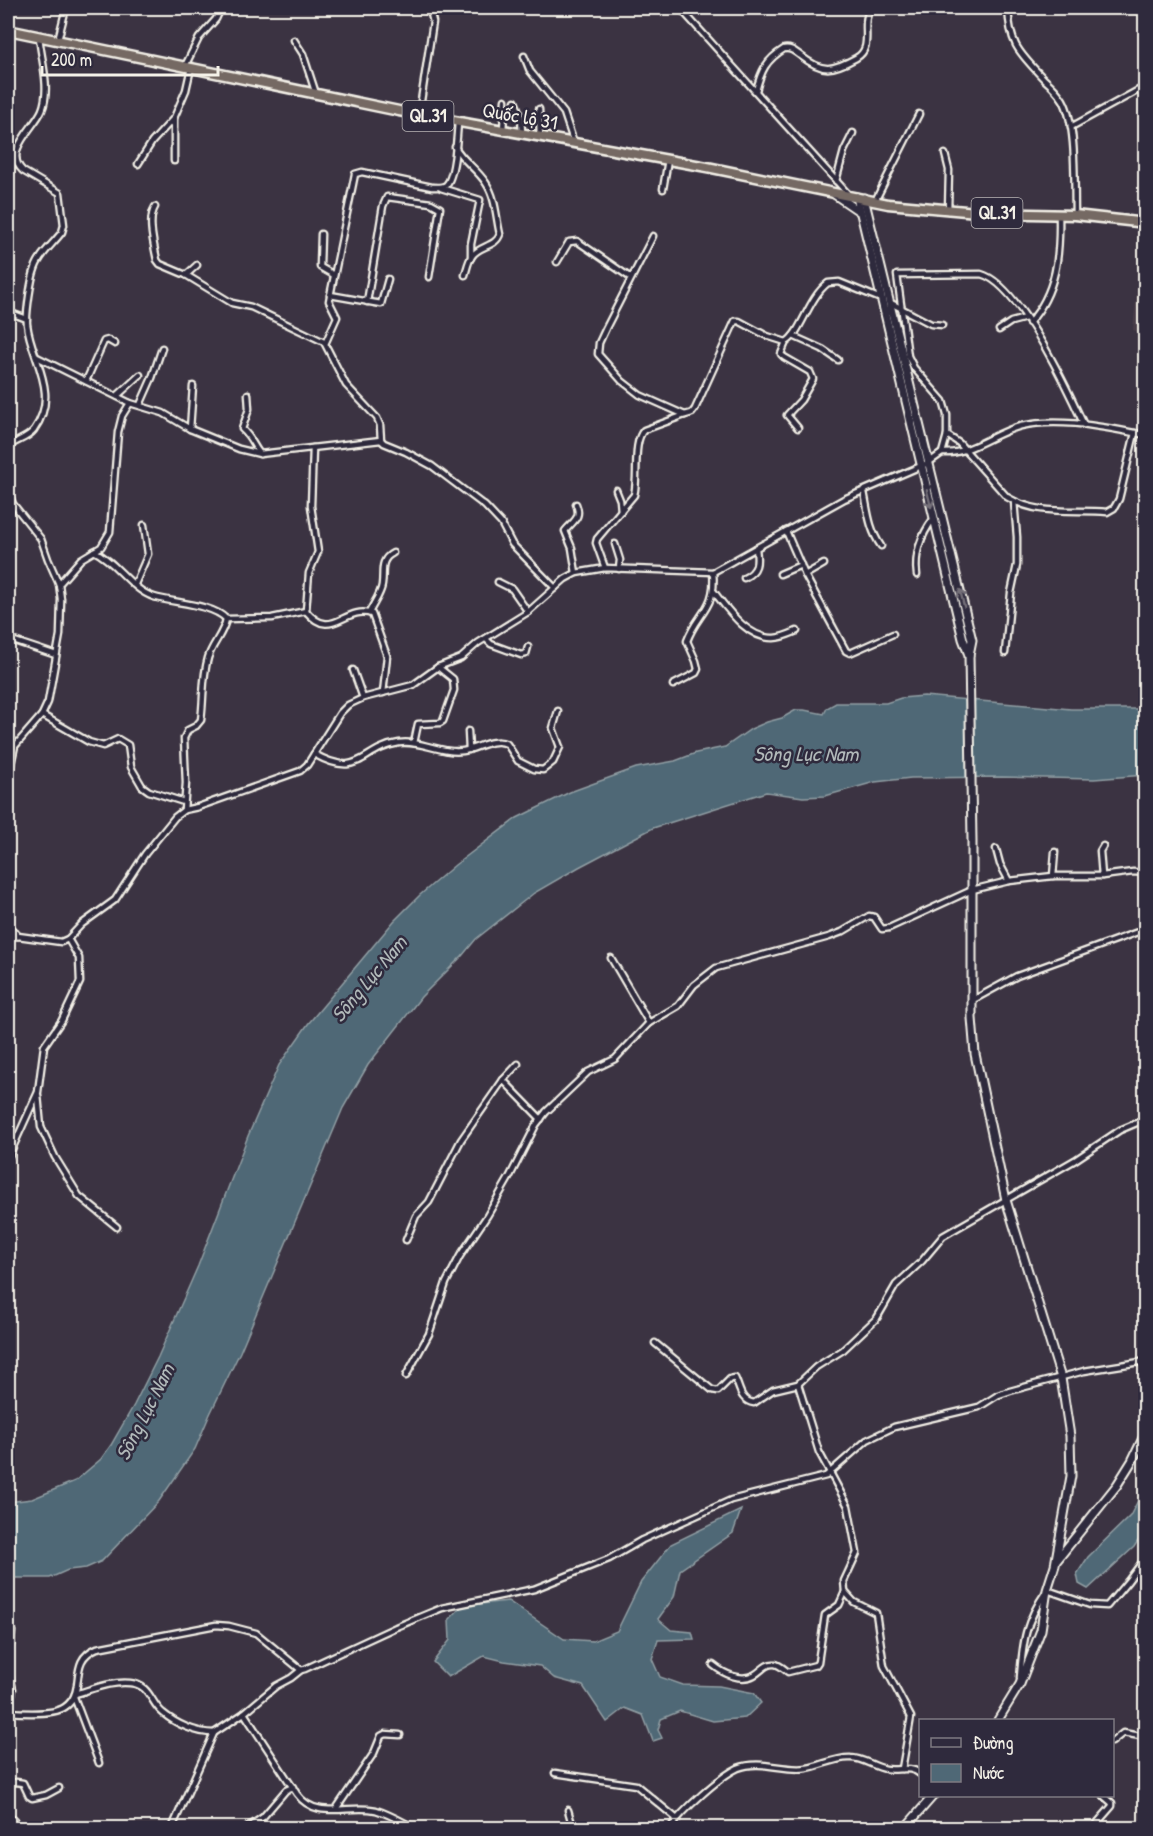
<svg xmlns="http://www.w3.org/2000/svg" width="1153" height="1836" font-family="'Patrick Hand',sans-serif">
<style>
.built{fill:#493e48}
.water{fill:#4f6876;stroke:#919fa4;stroke-width:1.5}
.lines{fill:none;stroke-linecap:round;stroke-linejoin:round}
.street-casing{stroke:#f4f1e8;stroke-width:9}
.secondary-casing{stroke:#f4f1e8;stroke-width:11}
.highway-casing{stroke:#f4f1e8;stroke-width:13}
.street{stroke:#2f2a3d;stroke-width:4.5}
.secondary{stroke:#2f2a3d;stroke-width:7}
.highway{stroke:#756964;stroke-width:8}
.oneway{stroke:#747079}
.labels{text-anchor:middle;stroke-width:5;stroke-linejoin:round;paint-order:stroke}
.shield{fill:#2f2a3d;stroke:#b9b5b5;stroke-width:1.5}
.shield-label{font-size:18px;font-weight:bold;fill:#f4f1e8}
.street-label{font-size:20px;fill:#f4f1e8;stroke:#2f2a3d}
.water-label{font-size:21px;font-style:italic;fill:#b2baba;stroke:#2f2a3d}
</style>
<rect width="100%" height="100%" fill="#3b3342"/>
<filter id="ink" filterUnits="userSpaceOnUse"><feTurbulence type="fractalNoise" baseFrequency=".0167" numOctaves="2"/><feDisplacementMap in="SourceGraphic" scale="12" xChannelSelector="R" yChannelSelector="G"/><feConvolveMatrix kernelMatrix="1 2 1 2 8 2 1 2 1" color-interpolation-filters="sRGB"/></filter>
<g filter="url(#ink)">
<!-- built -->
<path class="built" d="M1137 288 1145 289V334L1133 330Z"/>
<!-- water -->
<g class="water">
<path d="M924 696 1071 709H1145V775L1094 779 1002 777 911 778 875 782 825 796 803 797 766 792 653 828 579 867 534 893 476 939 462 956 421 997 368 1065 343 1108 240 1352 210 1414 195 1449 159 1501 102 1561 86 1568 68 1570 50 1578H8V1502L32 1499 75 1481 101 1459 111 1445 134 1405 158 1357 198 1266 248 1136 279 1065 308 1024 394 921 420 895 455 865 517 818 570 792 636 768 675 761 696 753 725 747 751 729 767 722 782 718 796 710H804L824 714 827 708 836 703H886L901 698Z"/>
<path d="M1145 1487V1530L1134 1547 1088 1589 1079 1584 1077 1574 1088 1557 1130 1516Z"/>
<path d="M741 1510 733 1533 680 1570 674 1597 658 1619 671 1630 692 1632 694 1639 658 1640 652 1659 660 1677 683 1685 719 1686 754 1693 761 1703 745 1718 713 1721 680 1711 661 1719 658 1730 662 1738 653 1741 643 1715 625 1708 607 1722 583 1686 554 1678 540 1666 504 1661 484 1656 448 1677 433 1662 450 1640 449 1620 462 1606 508 1601 564 1639 593 1641 617 1631 641 1582 671 1544Z"/>
</g>
<g class="lines">
<!-- street casing -->
<g class="street-casing">
<g id="street">
<path d="M680 8 849 195"/>
<path d="M1008 8C1010 46 1019 52 1044 79 1051 85 1058 92 1063 100 1077 125 1074 185 1075 215"/>
<path d="M58 40 66 8"/>
<path d="M294 40 303 54 316 94"/>
<path d="M524 56 530 71 564 113 574 143"/>
<path d="M185 66 199 38 216 19 221 8"/>
<path d="M756 91C761 71 766 60 784 49 792 48 795 52 801 56 823 73 832 71 856 58 876 47 858 21 872 8"/>
<path d="M515 101 521 117 522 133"/>
<path d="M539 109 540 137"/>
<path d="M419 114 433 22 431 14 423 8"/>
<path d="M458 122C457 135 455 177 446 185 442 188 436 187 432 187L362 172 355 174 329 301 337 317 325 344 346 385 377 418 380 425 381 440 384 443 406 452 432 466 485 506 501 523 512 544 555 588"/>
<path d="M1071 127 1146 86"/>
<path d="M503 130 505 100"/>
<path d="M455 147C463 161 477 169 486 183 496 198 496 217 500 234 496 247 480 245 472 256 468 261 467 269 465 275"/>
<path d="M945 154 949 170 948 211"/>
<path d="M174 161V118"/>
<path d="M8 164 16 159"/>
<path d="M138 164 152 142 174 118 186 90 191 68"/>
<path d="M836 181 844 151 853 133"/>
<path d="M441 188 480 200 471 244V258"/>
<path d="M663 189 668 160"/>
<path d="M875 201 919 114"/>
<path d="M155 207C147 220 154 245 157 260L160 264 186 275 232 303 251 307 324 342"/>
<path d="M321 234 320 267 334 275"/>
<path d="M653 236 606 328 599 343 598 354 622 381 640 395 685 415 692 413 695 409 735 321H739L767 336 786 342C801 334 808 298 828 283L839 282 881 299"/>
<path d="M557 262 569 242 577 241 631 278"/>
<path d="M186 275 197 265"/>
<path d="M330 295 381 304 388 279"/>
<path d="M367 302 383 206 387 197 431 203 440 208 429 277"/>
<path d="M889 302 931 324 942 325"/>
<path d="M8 312 27 319"/>
<path d="M1029 323C1057 292 1060 254 1059 215"/>
<path d="M999 330 1011 322 1026 318"/>
<path d="M793 336 822 349 838 360"/>
<path d="M786 342 781 354 784 357 810 372 813 379 801 400 787 415 798 428"/>
<path d="M37 357 130 403 163 413 190 429 239 449 260 454 381 440"/>
<path d="M86 381 104 341 108 340 115 344"/>
<path d="M248 394 249 409 242 429C252 438 252 444 260 454"/>
<path d="M117 396 140 375"/>
<path d="M140 405 152 378 162 348"/>
<path d="M190 429 193 386"/>
<path d="M947 435 959 443 1007 497C1037 516 1073 509 1107 512L1114 508 1119 499 1135 433"/>
<path d="M8 447C16 440 27 439 34 430 61 392 31 360 27 324 26 313 31 279 35 269 39 255 54 243 62 232L64 225 60 193 23 171C2 152 35 127 42 110 51 88 41 59 39 36"/>
<path d="M942 453C970 455 995 432 1021 426 1061 417 1106 428 1146 435"/>
<path d="M616 490 620 500 621 511"/>
<path d="M8 491 13 504 41 539 48 559 59 584 61 599 60 635 48 702 42 715 15 746 8 778"/>
<path d="M864 492C868 511 869 529 881 546"/>
<path d="M576 504C582 518 573 521 565 531L572 548 576 573"/>
<path d="M786 531 805 575 846 651 850 653 893 634"/>
<path d="M615 544 620 560 619 569"/>
<path d="M94 551C117 562 130 589 154 597 173 603 213 604 226 619 224 633 212 644 208 658 202 678 204 699 201 720L196 726 188 730 184 738 186 783 184 810"/>
<path d="M605 568 596 543 597 539 634 495C639 477 632 442 644 430L685 415"/>
<path d="M780 574 801 565"/>
<path d="M805 575 824 564"/>
<path d="M917 575C914 553 921 535 934 518"/>
<path d="M744 578C758 571 758 563 756 548"/>
<path d="M498 582 512 589 528 612"/>
<path d="M59 584 81 559 101 547 110 532 118 432 122 416 130 403"/>
<path d="M135 584 148 554 144 525"/>
<path d="M714 592C728 610 748 639 774 638 781 638 790 634 797 631"/>
<path d="M306 611 309 573 318 552 311 506 313 448"/>
<path d="M369 613C373 604 381 594 382 585 384 572 379 560 393 553"/>
<path d="M226 619 272 618 306 611C332 642 344 605 372 614L387 656 383 693"/>
<path d="M8 639 56 655"/>
<path d="M486 639 491 644 521 655 526 654 528 647"/>
<path d="M1005 653 1011 593 1017 565V537L1014 501"/>
<path d="M353 670 363 698"/>
<path d="M673 685 696 673 698 669 696 661 687 641C697 613 717 608 713 572"/>
<path d="M42 715 89 742 103 746 118 739 128 745 131 767 142 786 149 791 184 802"/>
<path d="M468 731 469 750"/>
<path d="M414 743 418 724 440 723 443 721 454 690 453 679 438 667"/>
<path d="M314 754C361 780 360 749 399 743 421 740 441 754 463 751 477 749 493 737 507 744L518 761 534 769 543 770 553 762 560 747 553 728 558 711"/>
<path d="M996 849 1000 864 1009 881"/>
<path d="M1053 876 1055 852"/>
<path d="M1102 876 1100 851 1103 846"/>
<path d="M8 923 18 936"/>
<path d="M8 937 18 936 61 942 68 939 82 924 115 900 145 854 175 817 184 810 198 807 300 771 307 765 340 713 348 705 363 698 413 685 438 667 461 658 478 643 528 612 565 579 576 573 605 568 713 572 844 499 928 463 942 453 947 435V415L943 401 914 368 908 356 897 275 981 274C1019 284 1068 390 1084 425"/>
<path d="M611 958 649 1023"/>
<path d="M973 1000 1017 976 1146 929"/>
<path d="M503 1080 541 1119"/>
<path d="M38 1095 41 1127 55 1157 79 1196 117 1227"/>
<path d="M8 1158 38 1092 44 1046 62 1020 80 982 79 958 68 939"/>
<path d="M406 1240 416 1216 429 1202 461 1140 503 1080 518 1064"/>
<path d="M655 1343 712 1390 718 1391 730 1379 735 1378C740 1388 740 1401 754 1403L773 1390 798 1384 816 1367 843 1350 877 1318 896 1285 922 1261 943 1236 1075 1160 1120 1130 1146 1119"/>
<path d="M406 1376 429 1334 446 1283 460 1256 487 1216 509 1178 536 1125 546 1112 588 1072 615 1059 649 1023 678 1006 694 985 716 968 829 937 842 932 869 916 874 917 882 929 889 928 972 890 1009 881 1053 876H1102L1133 872 1146 873"/>
<path d="M798 1384 819 1452 848 1506 857 1553 844 1581 845 1592 854 1602 876 1613 884 1666 911 1717 902 1769"/>
<path d="M8 1651 11 1644 12 1631"/>
<path d="M713 1665C724 1674 741 1682 754 1675 762 1671 765 1663 775 1664 780 1665 784 1669 788 1672L816 1665 818 1662 825 1615 839 1605 845 1592"/>
<path d="M8 1669 13 1689 8 1711"/>
<path d="M1020 1678C1023 1640 1025 1622 1047 1590L1090 1605 1107 1606 1128 1581 1146 1557"/>
<path d="M75 1694C93 1689 112 1681 130 1683 151 1685 150 1703 163 1713 176 1724 196 1733 214 1733L244 1713 276 1686 291 1678 301 1670"/>
<path d="M74 1697 99 1763"/>
<path d="M8 1712C21 1713 54 1715 65 1707 88 1691 66 1661 97 1648L216 1625 229 1626 256 1633 301 1670 305 1669 396 1627 442 1608 534 1589 609 1559 642 1540 731 1500 826 1476 867 1440 894 1427 979 1407 998 1395 1010 1391 1084 1371 1146 1361"/>
<path d="M244 1713 297 1794C316 1821 349 1804 376 1810 389 1814 403 1822 415 1828"/>
<path d="M1112 1742 1123 1733 1146 1737"/>
<path d="M555 1773 636 1785 677 1819"/>
<path d="M8 1784 16 1782 23 1783 29 1796 32 1798 46 1795 59 1788"/>
<path d="M336 1809 374 1753 381 1736 385 1734 400 1735"/>
<path d="M568 1810 572 1824 579 1828"/>
<path d="M8 1816 14 1820"/>
<path d="M172 1828 214 1733"/>
<path d="M247 1828 263 1817 286 1790 293 1787"/>
<path d="M670 1828C682 1811 719 1777 738 1768 761 1759 784 1772 807 1768 821 1766 836 1757 851 1758 863 1758 874 1767 886 1769 898 1771 911 1765 920 1774"/>
<path d="M1095 1828 1098 1822 1112 1806V1803L1104 1796"/>
</g>
</g>
<!-- secondary casing -->
<g class="secondary-casing">
<g id="secondary">
<path d="M834 194 859 211"/>
<path d="M857 197 963 639 969 655"/>
<path d="M864 198 972 640 969 655 972 841V1018L975 1054 1006 1200 1061 1378 1070 1436 1071 1476 1055 1565 1047 1590 1041 1630 1020 1684 998 1720"/>
<path d="M1057 1560 1117 1485 1132 1461 1146 1432"/>
<path d="M905 1828 933 1796"/>
</g>
</g>
<!-- highway casing -->
<g class="highway-casing">
<path id="highway" d="M8 30 399 111 707 167 888 204 988 213 1075 215 1146 223"/>
</g>
<!-- street -->
<use href="#street" class="street"/>
<!-- secondary -->
<use href="#secondary" class="secondary"/>
<!-- highway -->
<use href="#highway" class="highway"/>
</g>
<!-- one-way arrows -->
<defs><path id="oneway-shaft" d="M-6 0H5M1.5-3L5.5 0L1.5 3" fill="none" stroke-width="1.6" stroke-linecap="round" stroke-linejoin="round" transform="scale(1.5)"/></defs>
<g class="oneway">
<use href="#oneway-shaft" transform="translate(929 499) rotate(76)"/>
<use href="#oneway-shaft" transform="translate(962 598) rotate(-104)"/>
</g>
</g>
<g class="labels">
<!-- shield labels -->
<g class="shield">
<rect x="402.5" y="101" width="51" height="30" rx="4.5"/>
<rect x="971.5" y="198" width="51" height="30" rx="4.5"/>
</g>
<g class="shield-label">
<text x="428" y="122">QL.31</text>
<text x="997" y="219">QL.31</text>
</g>
<!-- street labels -->
<g class="street-label">
<text transform="translate(520 116) rotate(10)" y="7">Quốc lộ 31</text>
</g>
<!-- water labels -->
<g class="water-label">
<text x="806" y="761">Sông Lục Nam</text>
<text transform="translate(369 979) rotate(-50)" y="7">Sông Lục Nam</text>
<text transform="translate(145 1412) rotate(-63)" y="7">Sông Lục Nam</text>
</g>
</g>
<!-- margin -->
<rect width="1153" height="1836" fill="none" stroke="#2f2a3d" stroke-width="30"/>
<rect x="15" y="15" width="1123" height="1806" fill="none" stroke="#f4f1e8" stroke-width="2" filter="url(#ink)"/>
<!-- legend -->
<rect x="919" y="1719" width="195" height="78" fill="#2f2a3d" stroke="#7e7a81" stroke-width="1.5"/>
<rect x="931" y="1738" width="30" height="9" fill="#2f2a3d" stroke="#7e7a81" stroke-width="1.5"/>
<text x="973" y="1749" font-size="18" fill="#f4f1e8">Đường</text>
<rect x="931" y="1764" width="30" height="18" fill="#4f6876" stroke="#7e7a81" stroke-width="1.5"/>
<text x="973" y="1779" font-size="18" fill="#f4f1e8">Nước</text>
<!-- scale -->
<path d="M42 66v9h176v-9" fill="none" stroke="#f4f1e8" stroke-width="3"/>
<text x="51" y="66" font-size="18" fill="#f4f1e8" stroke="#2f2a3d" stroke-width="4.5" paint-order="stroke">200 m</text>
</svg>
